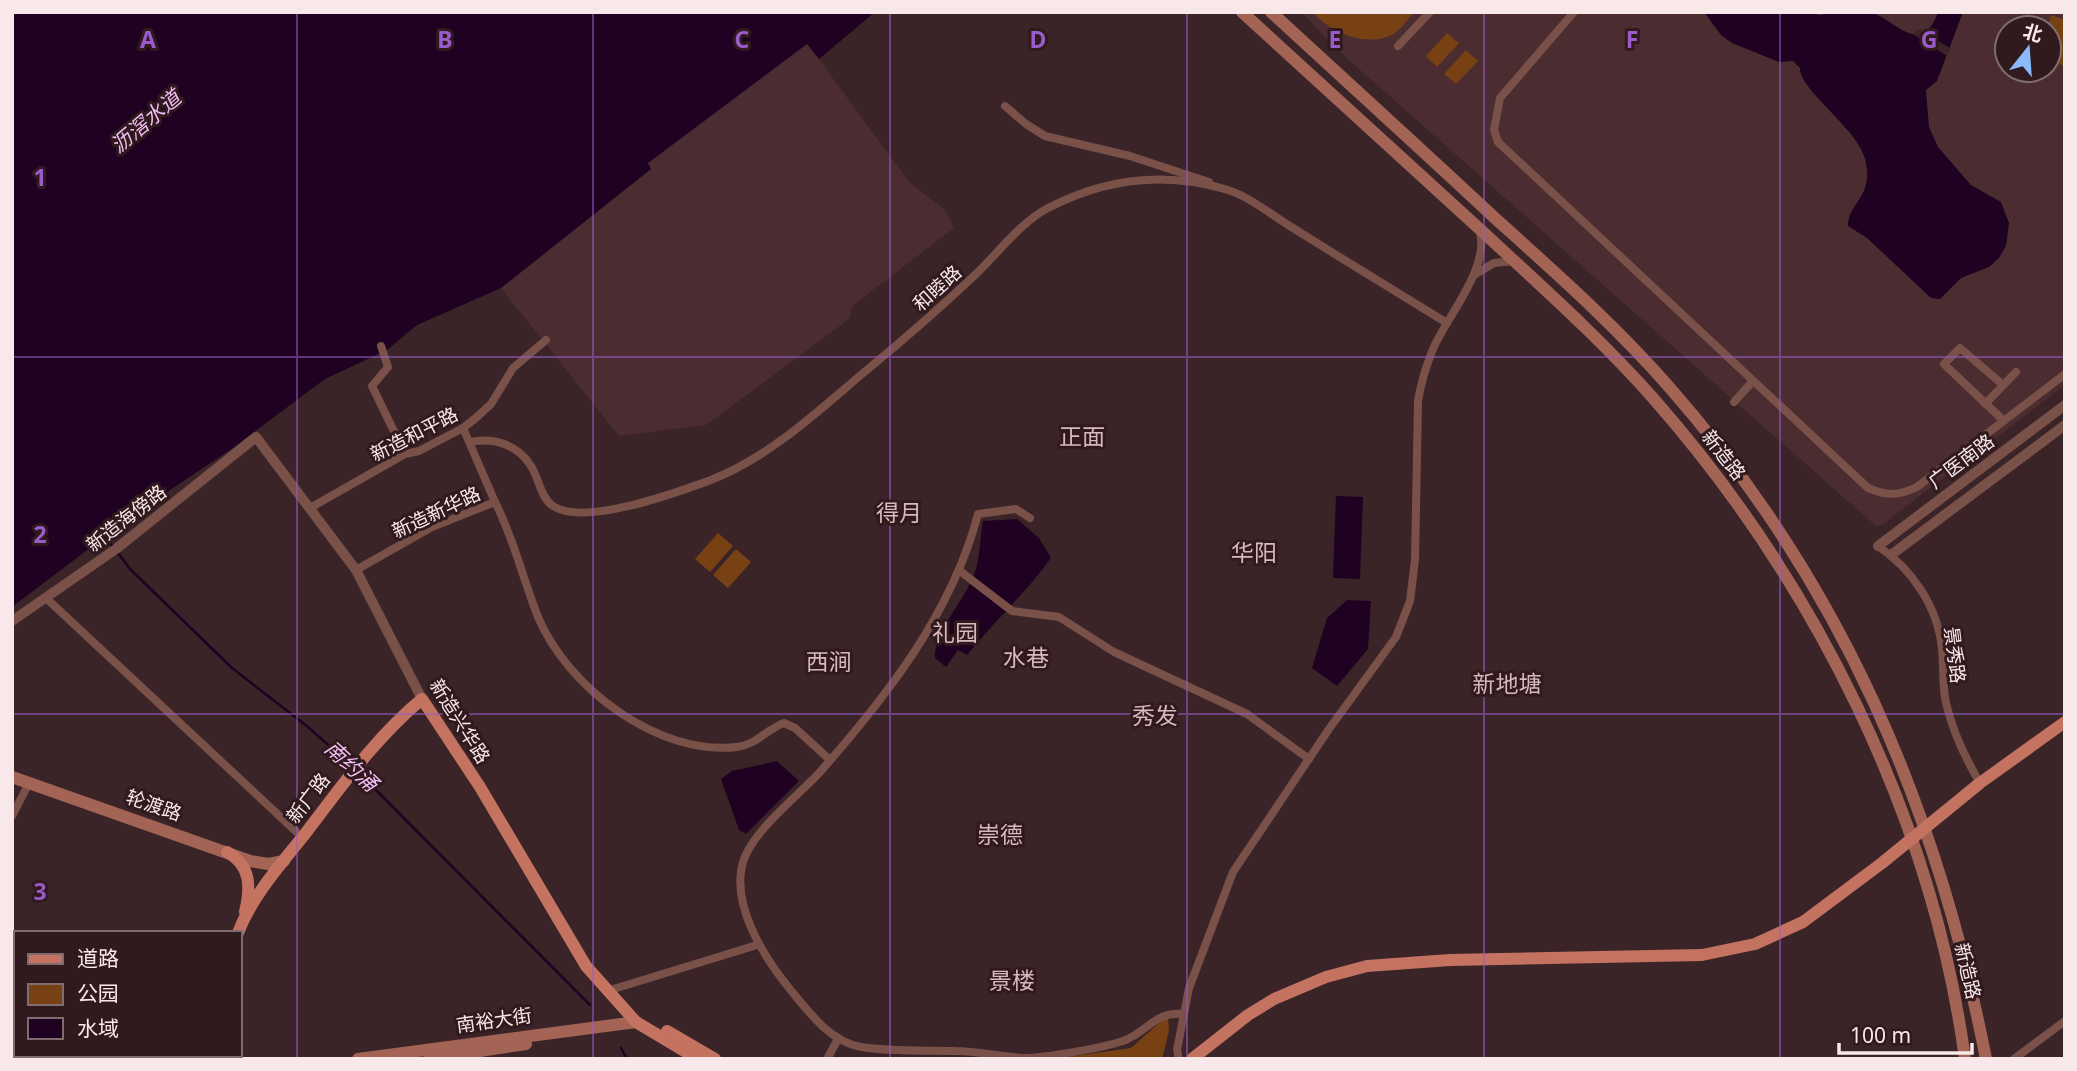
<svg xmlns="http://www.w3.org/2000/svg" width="2077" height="1071" font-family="'Noto Sans','Noto Sans SC',sans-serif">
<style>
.built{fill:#4b2d31;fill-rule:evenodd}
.green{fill:#774114}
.water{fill:#1f0122}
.pier{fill:#3b2427}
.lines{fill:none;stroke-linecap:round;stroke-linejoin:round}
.stream{stroke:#1f0122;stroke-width:2.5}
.minor{stroke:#795148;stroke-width:8}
.tertiary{stroke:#795148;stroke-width:10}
.secondary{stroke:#a36456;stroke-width:12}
.primary{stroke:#c47361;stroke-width:12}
.grid{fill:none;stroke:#9a5bca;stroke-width:2;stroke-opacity:0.55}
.labels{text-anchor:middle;stroke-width:6;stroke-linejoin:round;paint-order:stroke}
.street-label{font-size:19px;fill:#f8e8e9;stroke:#301a1e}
.water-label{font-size:21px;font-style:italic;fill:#f2bef5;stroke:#301a1e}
.quarter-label{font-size:23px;fill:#d7b9bd;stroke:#301a1e}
.grid-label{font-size:23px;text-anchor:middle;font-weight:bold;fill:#9a5bca;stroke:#301a1e;stroke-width:6;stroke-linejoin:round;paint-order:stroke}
</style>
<rect width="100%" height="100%" fill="#3b2427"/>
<!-- built -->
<g class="built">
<path d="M1302 12H2065V385L1883 524 1876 526 1333 46ZM2007 28H2049V70H2007Z"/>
<path d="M807 43 909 182 945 210 954 228 853 305 849 319 706 425 619 436 501 288 651 169 647 164Z"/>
</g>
<!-- green -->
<g class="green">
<path d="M1313 12H1414C1408 19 1402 28 1395 33 1370 49 1329 33 1313 12Z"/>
<path d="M2051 15 2065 20V68L2049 54 2048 28Z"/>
<path d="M1447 33 1459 43 1437 67 1426 56Z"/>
<path d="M1466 50 1478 61 1456 84 1444 74Z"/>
<path d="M718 533 733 546 710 572 695 559Z"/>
<path d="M736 549 751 562 728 588 713 575Z"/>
<path d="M1168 1015 1169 1031 1162 1059H1054L1131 1048Z"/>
</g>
<!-- water -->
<g class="water">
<path d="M12 12H875L819 59 807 44 648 163 651 169 501 288 417 325 387 350 325 379 230 450 140 510 12 607Z"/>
<path d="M1704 12H1814L1818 15C1834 13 1857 7 1873 13 1896 21 1922 58 1938 12H1963L1937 81 1926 90 1929 127 1938 147 1971 185 2001 202 2009 223 2006 246 1999 258 1989 267 1961 278 1940 299 1931 298 1867 238 1848 226C1848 202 1875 197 1865 159 1858 129 1799 90 1800 68L1793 61 1779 62 1732 43 1721 35Z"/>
<path d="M1336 496 1363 497 1360 579 1333 578Z"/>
<path d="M1017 519 1039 538 1051 558C1026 593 994 621 967 655L958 650 946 667 935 658C934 631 963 603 974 575 980 559 980 538 983 521Z"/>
<path d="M1347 600 1371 601 1368 649 1337 686 1312 668 1327 618Z"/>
<path d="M777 761 799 781 746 834 739 830 721 779 732 771Z"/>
</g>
<!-- pier -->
<path class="pier" d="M1920 29 1951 49 1947 56 1913 34Z"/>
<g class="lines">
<!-- stream -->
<g class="stream">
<path d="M105 537 114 548"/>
<path d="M118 553 130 569 232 668 308 727 353 767"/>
<path d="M358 772 590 1005"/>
<path d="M621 1048 627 1059"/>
</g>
<!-- minor -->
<g class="minor">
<path d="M1574 12 1500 98 1494 130 1498 142 1868 488C1887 496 1898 496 1917 487L2065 374"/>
<path d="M1398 46 1430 12"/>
<path d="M1005 106 1026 124 1045 136 1130 156 1209 182"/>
<path d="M1474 275 1494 263 1514 261"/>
<path d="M381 346 388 367 372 386 405 454"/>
<path d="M2003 385 1960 348 1944 364 2004 421"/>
<path d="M1734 402 1753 381"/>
<path d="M1985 404 2016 372"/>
<path d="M471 442C494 437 518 445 531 466 539 478 540 497 553 506 584 527 678 492 711 480 769 457 815 414 862 374 901 342 939 309 976 274 998 253 1021 222 1048 208 1106 178 1166 171 1228 190 1250 197 1273 216 1293 228 1344 260 1395 291 1447 323"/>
<path d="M495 502C514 539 523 579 538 617 568 688 658 756 737 747 756 745 767 729 784 723L795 728 830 760"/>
<path d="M310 508 405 454 419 451 463 428 477 417 491 404 513 368 546 340"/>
<path d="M1030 518 1016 509 978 514C952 613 887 696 820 772 797 797 756 828 744 859 729 902 763 956 789 988 808 1011 829 1041 861 1047 891 1052 925 1050 956 1051 978 1051 1001 1057 1024 1058 1045 1058 1102 1048 1123 1041 1147 1033 1154 1011 1183 1014"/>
<path d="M1878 546C1912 569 1938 607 1942 649 1944 667 1942 685 1946 703 1953 732 1965 758 1980 783"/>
<path d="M356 570 432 527 495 502 463 428"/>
<path d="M960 571 1012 611 1059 617 1114 652 1247 714 1309 759"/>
<path d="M46 598 302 837"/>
<path d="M12 816 29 783"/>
<path d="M607 991 757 945"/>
<path d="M827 1059 838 1039"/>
<path d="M1179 1059 1177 1050 1189 988 1233 872 1329 729 1396 637 1410 601 1415 560 1418 401C1421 383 1426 366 1433 349 1447 316 1492 266 1479 229"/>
<path d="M2014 1059 2065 1021"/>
</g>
<!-- tertiary -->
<g class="tertiary">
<path d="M1878 546 2065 405"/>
<path d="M1891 555 2065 425"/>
<path d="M12 621 116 549 256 437 356 570 422 699"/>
</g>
<!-- secondary -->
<g class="secondary">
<path d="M1242 12C1323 86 1404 160 1484 233 1542 287 1601 339 1653 398 1814 581 1932 816 1965 1059"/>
<path d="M1271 12C1346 81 1422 150 1497 220 1557 274 1617 327 1670 388 1841 583 1937 807 1986 1059"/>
<path d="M12 777 250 861 268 864 284 861"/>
<path d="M358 1059 636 1022"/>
<path d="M429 1059 526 1044"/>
</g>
<!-- primary -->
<g class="primary">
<path d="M227 852C251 865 251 887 245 912"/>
<path d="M238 933C252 896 281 864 305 834 341 787 376 737 422 699L480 787 586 966 636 1022 698 1059"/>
<path d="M667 1031 715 1059"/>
<path d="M209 1055 211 1059"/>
<path d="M192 1059 194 1055"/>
<path d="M1192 1059 1248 1015 1274 999 1326 977 1367 966 1450 960 1702 955 1755 944 1803 922 1882 863 1980 783 2065 722"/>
</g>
</g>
<!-- grid -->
<path class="grid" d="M297 12V1059M593 12V1059M890 12V1059M1187 12V1059M1484 12V1059M1780 12V1059M12 357H2065M12 714H2065"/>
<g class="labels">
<!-- street labels -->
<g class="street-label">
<text transform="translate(937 288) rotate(-42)" y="7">和睦路</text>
<text transform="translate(414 434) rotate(-27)" y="7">新造和平路</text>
<text transform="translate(1724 455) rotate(52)" y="7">新造路</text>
<text transform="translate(1961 461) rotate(-37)" y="7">广医南路</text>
<text transform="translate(436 512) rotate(-25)" y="7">新造新华路</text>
<text transform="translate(126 518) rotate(-38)" y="7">新造海傍路</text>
<text transform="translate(1955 655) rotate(83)" y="7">景秀路</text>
<text transform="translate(460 721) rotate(58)" y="7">新造兴华路</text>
<text transform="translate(308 798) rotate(-52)" y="7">新广路</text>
<text transform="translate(154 805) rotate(19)" y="7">轮渡路</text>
<text transform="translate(1968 971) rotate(77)" y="7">新造路</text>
<text transform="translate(494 1020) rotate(-8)" y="7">南裕大街</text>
</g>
<!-- water labels -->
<g class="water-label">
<text transform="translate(146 122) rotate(-40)" y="7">沥滘水道</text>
<text transform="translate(351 766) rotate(43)" y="7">南约涌</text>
</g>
<!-- quarter labels -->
<g class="quarter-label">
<text x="1082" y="445">正面</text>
<text x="899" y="521">得月</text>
<text x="1254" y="561">华阳</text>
<text x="955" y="641">礼园</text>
<text x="1026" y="666">水巷</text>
<text x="829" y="670">西涧</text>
<text x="1507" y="692">新地塘</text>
<text x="1155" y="724">秀发</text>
<text x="1000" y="843">崇德</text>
<text x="1012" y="989">景楼</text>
</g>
</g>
<g class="grid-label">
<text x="148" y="48">A</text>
<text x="445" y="48">B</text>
<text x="742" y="48">C</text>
<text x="1038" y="48">D</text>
<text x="1335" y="48">E</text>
<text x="1632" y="48">F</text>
<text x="1929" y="48">G</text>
<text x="40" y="186">1</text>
<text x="40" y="543">2</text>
<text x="40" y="900">3</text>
</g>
<!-- border -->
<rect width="2077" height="1071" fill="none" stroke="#f8e8e9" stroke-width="28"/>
<!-- legend -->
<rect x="14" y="931" width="228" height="126" fill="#301a1e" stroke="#806c6f" stroke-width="2"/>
<rect x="28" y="954" width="35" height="10" fill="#c47361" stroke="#806c6f" stroke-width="2"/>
<text x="77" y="966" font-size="21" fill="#f8e8e9">道路</text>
<rect x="28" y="984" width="35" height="21" fill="#774114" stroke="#806c6f" stroke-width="2"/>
<text x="77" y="1001" font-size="21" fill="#f8e8e9">公园</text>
<rect x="28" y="1018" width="35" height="21" fill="#1f0122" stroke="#806c6f" stroke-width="2"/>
<text x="77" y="1036" font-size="21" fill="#f8e8e9">水域</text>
<!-- north arrow -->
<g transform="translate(2028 49) rotate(17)"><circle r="33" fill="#301a1e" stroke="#806c6f" stroke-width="2"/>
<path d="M0-5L12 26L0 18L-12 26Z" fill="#8abafc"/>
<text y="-10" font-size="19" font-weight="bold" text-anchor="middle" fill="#f8e8e9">北</text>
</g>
<!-- scale -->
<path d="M1839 1043v10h133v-10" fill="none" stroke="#f8e8e9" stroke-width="3.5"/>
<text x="1850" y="1043" font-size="21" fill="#f8e8e9" stroke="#301a1e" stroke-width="5" paint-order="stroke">100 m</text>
</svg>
